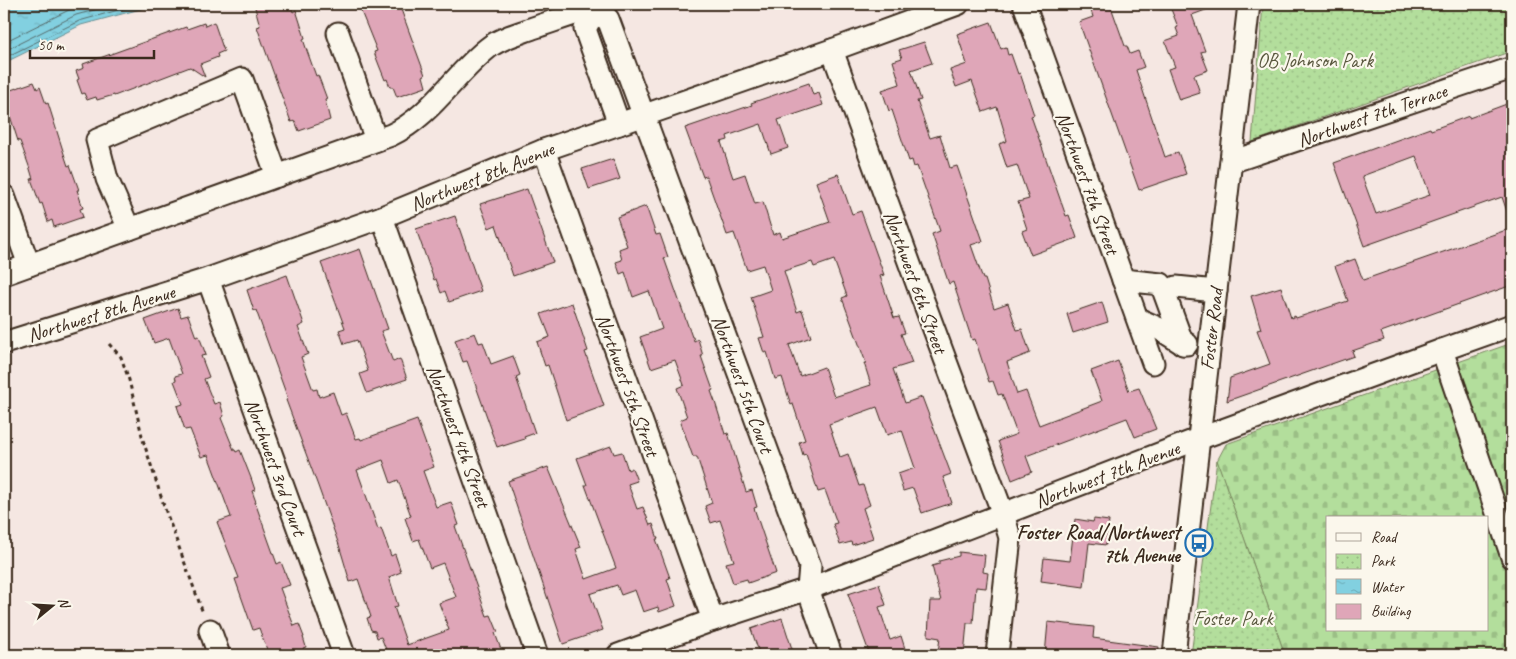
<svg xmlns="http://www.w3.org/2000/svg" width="1516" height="659" font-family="Caveat,sans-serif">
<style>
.cemetery{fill:url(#cemetery-stones);stroke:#77845d;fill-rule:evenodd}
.park{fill:url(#park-dots);stroke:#77845d}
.water{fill:url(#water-ripples);stroke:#668e92}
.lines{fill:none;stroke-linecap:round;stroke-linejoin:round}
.shore{stroke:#576c6c;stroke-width:1}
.building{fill:#dfa6b8;stroke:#3b2a1e;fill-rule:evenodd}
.minor-casing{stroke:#3b2a1e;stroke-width:25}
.path{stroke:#3b2a1e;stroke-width:3;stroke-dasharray:4 4;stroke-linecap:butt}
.minor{stroke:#fbf7ec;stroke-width:21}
.labels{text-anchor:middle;stroke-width:4.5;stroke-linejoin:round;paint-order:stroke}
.park-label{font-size:20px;fill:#59573e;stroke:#fbf7ec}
.street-label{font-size:20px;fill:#3b2a1e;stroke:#fbf7ec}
.poi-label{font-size:20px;font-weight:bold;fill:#3b2a1e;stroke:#fbf7ec;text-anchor:end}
</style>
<defs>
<pattern id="cemetery-stones" width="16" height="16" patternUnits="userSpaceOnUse" patternTransform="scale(1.25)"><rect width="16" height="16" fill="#b3de9c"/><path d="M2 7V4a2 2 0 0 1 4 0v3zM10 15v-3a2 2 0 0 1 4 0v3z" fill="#9bbf86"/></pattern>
<pattern id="park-dots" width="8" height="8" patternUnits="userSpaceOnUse" patternTransform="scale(1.25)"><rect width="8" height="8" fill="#b3de9c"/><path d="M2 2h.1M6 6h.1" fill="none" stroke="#9bbf86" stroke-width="1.8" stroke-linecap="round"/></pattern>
<pattern id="water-ripples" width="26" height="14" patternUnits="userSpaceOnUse" patternTransform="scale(1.25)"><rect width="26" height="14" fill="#82d0e0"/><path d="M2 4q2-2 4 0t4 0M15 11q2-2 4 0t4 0" fill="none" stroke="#71b3c0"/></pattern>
</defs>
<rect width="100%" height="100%" fill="#f5e7e2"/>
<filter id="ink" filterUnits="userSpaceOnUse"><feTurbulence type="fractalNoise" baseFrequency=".02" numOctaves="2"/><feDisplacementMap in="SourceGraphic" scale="10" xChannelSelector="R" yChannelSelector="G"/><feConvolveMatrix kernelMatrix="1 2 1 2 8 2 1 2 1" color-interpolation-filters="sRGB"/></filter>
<g filter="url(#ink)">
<!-- cemetery -->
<path class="cemetery" d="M1512 343V655H1285L1217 461 1226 444ZM1327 518H1487V630H1327Z"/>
<!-- park -->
<g class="park">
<path d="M1263 4H1512V51L1252 142Z"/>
<path d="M1217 460 1285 655H1191Z"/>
</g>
<!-- water -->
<path class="water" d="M4 4H159L81 25 4 63Z"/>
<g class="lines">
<!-- shore -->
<g class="shore">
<path d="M4 42 73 8 89 4"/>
<path d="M4 51 76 15 117 4"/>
<path d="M4 58 79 21 140 4"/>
</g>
</g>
<!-- building -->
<g class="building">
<path d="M254 4H290L293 12 296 10 305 38 303 39 306 48 316 76 318 75 327 99 325 100 330 120 299 131 295 121 291 122 257 27 260 26Z"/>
<path d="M358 4H399L425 75 423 76 426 87 397 97 393 87H390L387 79 385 80 379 65 374 52 377 51Z"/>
<path d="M1089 4H1110L1125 46H1127L1130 54 1138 51 1144 67 1136 70 1165 157 1178 152 1186 174 1139 190 1079 22 1093 17Z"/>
<path d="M1169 4H1219V5L1192 15 1205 51 1201 52 1208 70 1194 75 1200 93 1179 100 1168 69 1175 67 1165 41 1179 36 1176 28 1178 27Z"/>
<path d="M214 22 224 51 217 54 218 57 200 64 205 77 190 67 114 96V95L97 100 96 97 87 100 84 93 82 94 77 80 79 79 76 71 84 68 83 64 186 27 187 29 204 23 205 26Z"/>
<path d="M991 22 1001 49 1006 47 1008 55 1011 54 1018 74 1020 73 1034 115 1031 116 1066 216 1069 215 1077 238 1031 255 1022 231 1027 229 1018 202 1029 199 1017 165 1007 168 999 144 1007 141 997 107 983 112 972 81 956 87 950 70 967 64 957 34Z"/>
<path d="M924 42 932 63 911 70 921 100 917 101 930 138 940 135 950 168 957 166 983 241 971 245 983 279H985L994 308 1008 303 1017 330 1022 329 1030 353 1007 362 1017 394 1026 391 1039 425 1102 401 1091 371 1118 361 1129 391 1139 388 1156 429 1135 437 1127 418 1026 456 1032 472 1012 480 998 441 1017 434 1002 394 998 395 993 381 989 382 975 339 972 340 953 282 949 284 932 234 940 231 917 166 914 167 912 160 909 161 892 110 889 111 882 90 900 84 893 61 902 58 899 50Z"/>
<path d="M34 82 37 89 40 87 46 104 48 103 65 157 68 166 70 165 79 190H77L83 208 80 209 83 217 54 227 52 220 48 222 42 203 40 204 31 179H33L30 169 20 141H18L5 100 8 99 5 92Z"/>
<path d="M809 83 813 95 819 93 823 105 778 120 788 148 771 154 761 124 727 136 728 140 721 142 733 178 745 174 755 204 763 202 773 235 780 232 782 238 830 222 816 182 838 174 852 214 861 211 884 275 880 276 894 318 899 317 905 333 901 334 912 363 893 369 905 403 922 397 951 474 943 477 952 503 922 513 913 488 903 491 898 474 915 468 902 430 887 435 877 407 829 424 840 457 848 454 859 486 863 485 870 505 863 508 873 538 852 545 851 542 840 545 833 524 837 523 825 490 818 492 806 454 803 455 799 442 805 440 793 404 791 405 782 377 775 379 767 352 764 353 759 338 764 337 751 297 771 290 763 265 747 270 734 233 727 235 706 176 703 177 685 128 752 105 751 103ZM834 260 847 296 842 298 866 363H864L871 385 834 397 824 367 800 376 789 345 811 337 802 310 797 312 784 271 812 262 814 267Z"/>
<path d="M1512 102V220H1510L1502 197 1364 246 1334 163 1430 128 1431 130 1469 116V118ZM1416 156 1430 195 1376 214 1362 176Z"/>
<path d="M613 159 620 179 589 189 582 169Z"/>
<path d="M527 189 553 262 513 276 496 225 489 228 480 204Z"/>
<path d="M646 206 656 235 660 234 668 257 664 258 692 337H693L694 341 698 339 703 356H701L713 390 711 391 715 402 725 434 728 433 746 492 752 490 757 507 754 508 776 573 748 583 747 579 733 583 726 563 734 561 720 520 711 523 705 506 712 503 697 457H693L680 420 687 417 677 388 684 385 675 360 651 368 640 337 662 329 649 291 633 297 625 272 620 274 616 262 622 260 619 249 627 246 617 217Z"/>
<path d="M455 216 481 291 449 302 445 291 441 293 436 279 434 280 416 229Z"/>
<path d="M1512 228V285L1381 332 1384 340 1352 351 1354 356 1227 401 1230 378 1270 364 1257 330 1261 329 1251 296 1281 287 1291 318 1295 316 1296 318 1348 301 1335 266 1355 259 1363 280Z"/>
<path d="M360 249 388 329 381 331 393 362 400 359 407 379 367 393 360 374 368 371 357 340 344 344 339 330 345 328 321 263Z"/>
<path d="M287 275 304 324 298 327 308 354 301 357 313 390 317 389 319 397 333 392 341 415 346 413 356 439 360 438 361 440 417 420 434 467 423 471 436 507 451 502 459 525 455 526 487 616 491 615 498 632 495 633 503 655H384V653L387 652 381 637 377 638 375 631 371 630 367 618 371 617 358 579 350 582 339 545 318 486 286 400 288 399 256 310 254 311 247 290ZM383 460 391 483 398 480 411 516 405 518 413 541 419 539 430 568 443 563 456 597 439 603 449 630 407 645 394 607 398 606 389 577 401 572 395 554 391 556 381 528 378 529 357 470Z"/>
<path d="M1102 302 1108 322 1073 333 1067 314Z"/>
<path d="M572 303 588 351 585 352 604 406 566 420 548 365 545 366 537 342 550 337 541 314Z"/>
<path d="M178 308 181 317 188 315 196 337 199 336 206 355 201 356 209 377 204 379 214 404 220 402 224 416 221 418 234 450H235L236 452 240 450 251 478 255 490 252 491 256 502H255L268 539 277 564 281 562 290 585 280 588 294 626 299 624 304 637H303L306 647 303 648 306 655H269L259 628 253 630 235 579 239 578 217 522 231 517 208 455 201 457 190 429 185 430 177 406 183 404 174 381 176 380 175 376 182 374 169 338 154 343 145 320Z"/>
<path d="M475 333 479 343 483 342 491 364 513 356 520 375 516 377 535 433 524 437 525 439 503 446V445L497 447 491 431H492L467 361 463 362 455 340Z"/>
<path d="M611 446 614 454 622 452 628 470 632 468 637 481 628 484 637 509 643 507 650 525 653 524 658 539H656L670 578 667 579 676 606 659 612 658 607 643 612 635 590 621 595 617 585 590 594 603 630 563 644 508 481 548 467 581 547 576 549 586 579 616 568 585 485H587L577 458Z"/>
<path d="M1075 519 1093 522 1094 519 1109 521 1106 545 1089 543 1084 587 1041 581 1044 558 1070 561Z"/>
<path d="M959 552 985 555 983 572 988 573 986 588 976 587 973 623H967L964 655 938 652 940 638 928 636 930 601H941L932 566 939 564V561L959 556Z"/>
<path d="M879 584 886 605 879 607 890 640 901 636 907 655H870L848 594Z"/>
<path d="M782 618 794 655H760L751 629Z"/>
<path d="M1048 622 1094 627 1093 638 1159 647 1158 655H1045Z"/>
</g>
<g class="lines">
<!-- minor casing -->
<g class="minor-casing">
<g id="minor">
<path d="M1024 4 1153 363"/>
<path d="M591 9 593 14 585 29 619 124"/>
<path d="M593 14 608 19 810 566 808 589 831 655"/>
<path d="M338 33 376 140"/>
<path d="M832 50 920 292 1003 514 1010 538 997 655"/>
<path d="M544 150 713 620"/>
<path d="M1231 162 1512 68"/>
<path d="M4 196 29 265"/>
<path d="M382 217 537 655"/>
<path d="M129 229 107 179 97 140 242 79 277 176"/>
<path d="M4 274 391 135C431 116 454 75 488 48 500 38 518 34 533 28 557 20 582 11 606 4"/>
<path d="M208 279 344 655"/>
<path d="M1123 280 1161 284 1183 344"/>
<path d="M1176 287 1216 291"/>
<path d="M1138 319 1158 328 1183 344H1187"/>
<path d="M4 343 208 279 382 217 544 150 832 50 958 4"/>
<path d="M1442 350 1512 557"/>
<path d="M210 630 219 655"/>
<path d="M618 655 713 620 808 589 1198 439 1442 350 1512 325"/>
<path d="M1174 655 1249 4"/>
</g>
</g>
<!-- path -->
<path class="path" d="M109 344 121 357 129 380 143 440 165 509 203 613"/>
<!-- minor -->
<use href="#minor" class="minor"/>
</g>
</g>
<!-- icons -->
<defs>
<g id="bus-ring" transform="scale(1.4375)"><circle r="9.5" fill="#fbf7ec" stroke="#1f6fb2" stroke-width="1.5"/><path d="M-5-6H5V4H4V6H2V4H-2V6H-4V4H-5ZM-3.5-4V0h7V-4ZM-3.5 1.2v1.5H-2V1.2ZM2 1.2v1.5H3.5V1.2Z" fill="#1f6fb2"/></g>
</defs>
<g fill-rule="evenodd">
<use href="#bus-ring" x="1199" y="543"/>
</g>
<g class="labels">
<!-- park labels -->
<g class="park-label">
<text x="1315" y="67">OB Johnson Park</text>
<text x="1233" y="625">Foster Park</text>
</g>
<!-- street labels -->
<g class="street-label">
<text transform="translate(1372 115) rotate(-19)" y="7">Northwest 7th Terrace</text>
<text transform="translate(482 176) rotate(-22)" y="7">Northwest 8th Avenue</text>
<text transform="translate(1088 183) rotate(70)" y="7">Northwest 7th Street</text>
<text transform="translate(916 282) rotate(70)" y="7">Northwest 6th Street</text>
<text transform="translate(101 313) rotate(-17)" y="7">Northwest 8th Avenue</text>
<text transform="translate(1211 329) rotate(-83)" y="7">Foster Road</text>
<text transform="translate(743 384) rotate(70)" y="7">Northwest 5th Court</text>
<text transform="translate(628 385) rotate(70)" y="7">Northwest 5th Street</text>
<text transform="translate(459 436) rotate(70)" y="7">Northwest 4th Street</text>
<text transform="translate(276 467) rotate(70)" y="7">Northwest 3rd Court</text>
<text transform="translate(1107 474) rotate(-21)" y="7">Northwest 7th Avenue</text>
</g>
<!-- poi labels -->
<g class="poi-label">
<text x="1180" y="539">Foster Road/Northwest<tspan x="1180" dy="23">7th Avenue</tspan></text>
</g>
</g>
<!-- margin -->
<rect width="1516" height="659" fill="none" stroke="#fbf7ec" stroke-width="20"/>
<rect x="10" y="10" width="1496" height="639" fill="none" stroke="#3b2a1e" stroke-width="2" filter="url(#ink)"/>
<!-- legend -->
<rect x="1326" y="516" width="162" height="115" fill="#fbf7ec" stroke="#aea59a"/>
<rect x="1336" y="533" width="25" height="8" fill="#fbf7ec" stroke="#aea59a"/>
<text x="1371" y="542" font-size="15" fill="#3b2a1e">Road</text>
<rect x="1336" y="554" width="25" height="15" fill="url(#park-dots)" stroke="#aea59a"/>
<text x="1371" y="566" font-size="15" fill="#3b2a1e">Park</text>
<rect x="1336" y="579" width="25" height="15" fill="url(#water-ripples)" stroke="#aea59a"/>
<text x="1371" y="592" font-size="15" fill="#3b2a1e">Water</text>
<rect x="1336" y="604" width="25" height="15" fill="#dfa6b8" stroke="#aea59a"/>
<text x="1371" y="616" font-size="15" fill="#3b2a1e">Building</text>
<!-- north arrow -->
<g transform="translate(52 606) rotate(72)" stroke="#fbf7ec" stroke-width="4" paint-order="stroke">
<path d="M0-4L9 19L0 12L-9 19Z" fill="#3b2a1e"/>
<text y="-8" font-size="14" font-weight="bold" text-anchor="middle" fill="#3b2a1e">N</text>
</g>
<!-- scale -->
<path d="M30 50v8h124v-8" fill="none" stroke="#3b2a1e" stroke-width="2.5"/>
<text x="38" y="50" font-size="15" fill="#3b2a1e" stroke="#fbf7ec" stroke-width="4" paint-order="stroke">50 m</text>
</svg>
